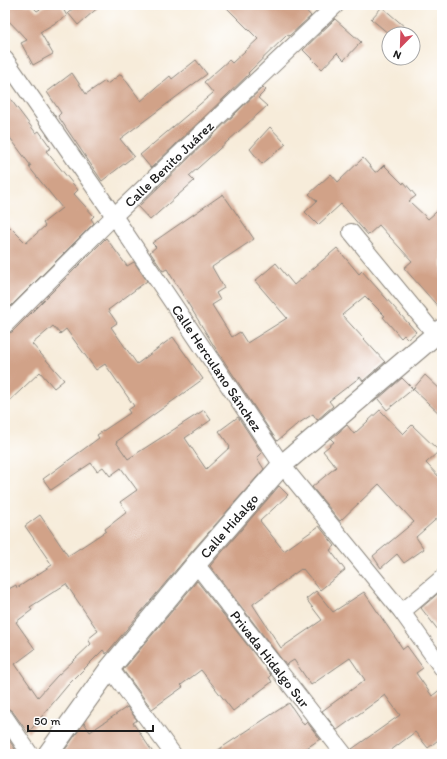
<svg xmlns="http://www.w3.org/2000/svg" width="447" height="759" font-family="Itim,sans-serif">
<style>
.building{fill:#d1a288;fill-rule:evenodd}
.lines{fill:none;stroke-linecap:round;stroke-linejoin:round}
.minor-casing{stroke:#8a847b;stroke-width:18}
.tertiary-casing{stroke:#8a847b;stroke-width:22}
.minor{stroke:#fff;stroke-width:16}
.tertiary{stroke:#fff;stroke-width:20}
.labels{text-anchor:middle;stroke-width:3.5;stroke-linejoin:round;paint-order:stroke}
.street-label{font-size:14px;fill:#1c1c1c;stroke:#fff}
</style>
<rect width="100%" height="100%" fill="#fff"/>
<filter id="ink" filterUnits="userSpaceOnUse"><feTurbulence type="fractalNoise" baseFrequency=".025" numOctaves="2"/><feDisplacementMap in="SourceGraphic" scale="8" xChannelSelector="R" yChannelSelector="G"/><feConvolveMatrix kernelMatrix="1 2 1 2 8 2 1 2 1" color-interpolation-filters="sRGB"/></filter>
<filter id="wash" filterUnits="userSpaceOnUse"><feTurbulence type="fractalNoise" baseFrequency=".012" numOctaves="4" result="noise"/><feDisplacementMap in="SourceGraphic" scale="16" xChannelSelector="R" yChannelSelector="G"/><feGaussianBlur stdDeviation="0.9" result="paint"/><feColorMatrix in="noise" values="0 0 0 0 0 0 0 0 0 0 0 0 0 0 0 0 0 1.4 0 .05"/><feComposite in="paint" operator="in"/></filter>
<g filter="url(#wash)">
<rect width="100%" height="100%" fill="#f7ecda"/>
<g id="blocks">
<!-- building -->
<g class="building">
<path d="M5 5H31L37 11 47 5H61L67 16 40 32 53 54 33 65 21 43 27 40 5 17Z"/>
<path d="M77 5H101L78 25 68 13Z"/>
<path d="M224 5H301L311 16 289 36 287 35 248 73 249 74 151 168 140 155 213 93 204 82 229 60 232 63 258 39Z"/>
<path d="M382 7 413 34H389L371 19Z"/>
<path d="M335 19 361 42 344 60 337 53 322 69 303 50Z"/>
<path d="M196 60 207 74 120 139 134 156 102 181 58 116 61 113 47 92 72 73 86 94 105 81 107 84 121 74 141 101 170 76 172 79Z"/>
<path d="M263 87 266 90 258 98 267 106 189 176 194 181 150 220 138 207Z"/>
<path d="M5 92 36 133 39 131 51 148 46 151 78 190 74 194 94 216 91 219 94 223 5 312V222L26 243 45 226 43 223 62 208 29 167 31 166 5 131Z"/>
<path d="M270 127 286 144 262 164 250 149Z"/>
<path d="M363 158 375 172H377L384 165 403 184 404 182 416 196 409 201 428 219 442 207V311L404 268 412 261 379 225 368 235 341 204 318 225 305 212 317 201 309 194 331 174 338 182Z"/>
<path d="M223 194 254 239 212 267 224 288 216 293 220 300 212 305 232 337 240 332 247 343 287 318 255 281 276 263 294 285 337 248 359 274 362 271 416 332 408 339 404 335 401 338 383 317 385 316 365 296 342 315 385 362 363 381 360 377 329 401 333 406 317 420 313 414 296 425 277 441 214 346 167 269 163 271 150 252 156 247 152 243Z"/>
<path d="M106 238 127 266 134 262 147 281 108 310 117 323 111 327 137 364 173 337 203 379 116 442 128 459 204 410 211 420 185 438 206 469 230 447 219 431 238 417 262 453 257 458 264 469 187 557 106 654 103 650 68 685 28 733 13 712 9 709 5 708V591L16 585 17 588 52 565 25 526 40 515 68 556 106 531 105 529 127 512 120 502 137 490 121 468 110 476 103 467 97 471 91 463 51 490 43 479 99 438 97 435 130 413 128 410 134 406 105 364 96 370 66 329 60 334 53 326 32 344 64 380 54 388 40 372 5 405V334L12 332ZM66 584 98 631 88 639 91 644 57 676 38 697 15 664 35 649 16 622 32 610 30 607Z"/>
<path d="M425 375 442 391V416L413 389 387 410 378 399 402 378 413 389Z"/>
<path d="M380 410 403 434 412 425 439 451 426 463 442 480V514L416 537 424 549 404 563 397 554 381 568 373 556 414 522 379 484 340 521 312 487 336 467 323 451 334 442 331 439 347 425 354 434Z"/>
<path d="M279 486 288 495 260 521 284 551 319 526 335 546 330 550 345 570 320 590 303 569 302 570 301 569 253 604V605L281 648 322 620 306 599 316 591 333 612 364 592 403 649 407 646 423 668 416 673 432 696 442 688V737L428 748 415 732 386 754H353L352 749 400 715 385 695 337 730 322 711 365 680 350 658 311 685 294 660 286 665 210 566Z"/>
<path d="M197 581 271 675 269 677 272 682 233 711 201 670 181 685 183 687 152 709 123 670Z"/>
<path d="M442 590V635L421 608Z"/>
<path d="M289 703 304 725 307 722 320 739 298 754H212Z"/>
<path d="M127 707 137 720 133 723 154 754H62L84 723 90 732Z"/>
<path d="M5 734 15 749 11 754H5Z"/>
</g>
</g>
</g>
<g filter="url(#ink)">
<use href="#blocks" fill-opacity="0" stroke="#8a847b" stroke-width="1"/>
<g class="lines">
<!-- minor casing -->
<g class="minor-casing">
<g id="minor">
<path d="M5 59 114 216 282 465 402 612 442 668"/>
<path d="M351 232 435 334"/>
<path d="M5 325 114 216 336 5"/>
<path d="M196 564 344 754"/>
<path d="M402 612 442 578"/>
<path d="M110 668 173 754"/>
<path d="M5 717 30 754"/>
</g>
</g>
<!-- tertiary casing -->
<g class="tertiary-casing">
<path id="tertiary" d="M48 754 110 668 196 564 282 465 442 329"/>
</g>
<!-- minor -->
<use href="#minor" class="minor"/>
<!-- tertiary -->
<use href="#tertiary" class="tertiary"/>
</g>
</g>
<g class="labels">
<!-- street labels -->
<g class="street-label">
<text transform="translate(169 164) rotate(-44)" y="5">Calle Benito Juárez</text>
<text transform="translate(217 368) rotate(56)" y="5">Calle Herculano Sánchez</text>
<text transform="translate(229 526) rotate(-49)" y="5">Calle Hidalgo</text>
<text transform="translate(270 659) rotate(52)" y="5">Privada Hidalgo Sur</text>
</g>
</g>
<!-- margin -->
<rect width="447" height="759" fill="none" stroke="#fff" stroke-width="20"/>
<!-- north arrow -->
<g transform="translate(401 46) rotate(203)"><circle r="19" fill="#ffffff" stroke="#a4a4a4"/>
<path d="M0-3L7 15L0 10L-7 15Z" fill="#d1495b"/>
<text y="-6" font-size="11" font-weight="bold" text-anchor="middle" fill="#1c1c1c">N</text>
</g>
<!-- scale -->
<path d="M28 725v6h125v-6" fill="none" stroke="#1c1c1c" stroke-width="2"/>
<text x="34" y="725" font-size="12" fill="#1c1c1c" stroke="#ffffff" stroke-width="3" paint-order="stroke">50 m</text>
</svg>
